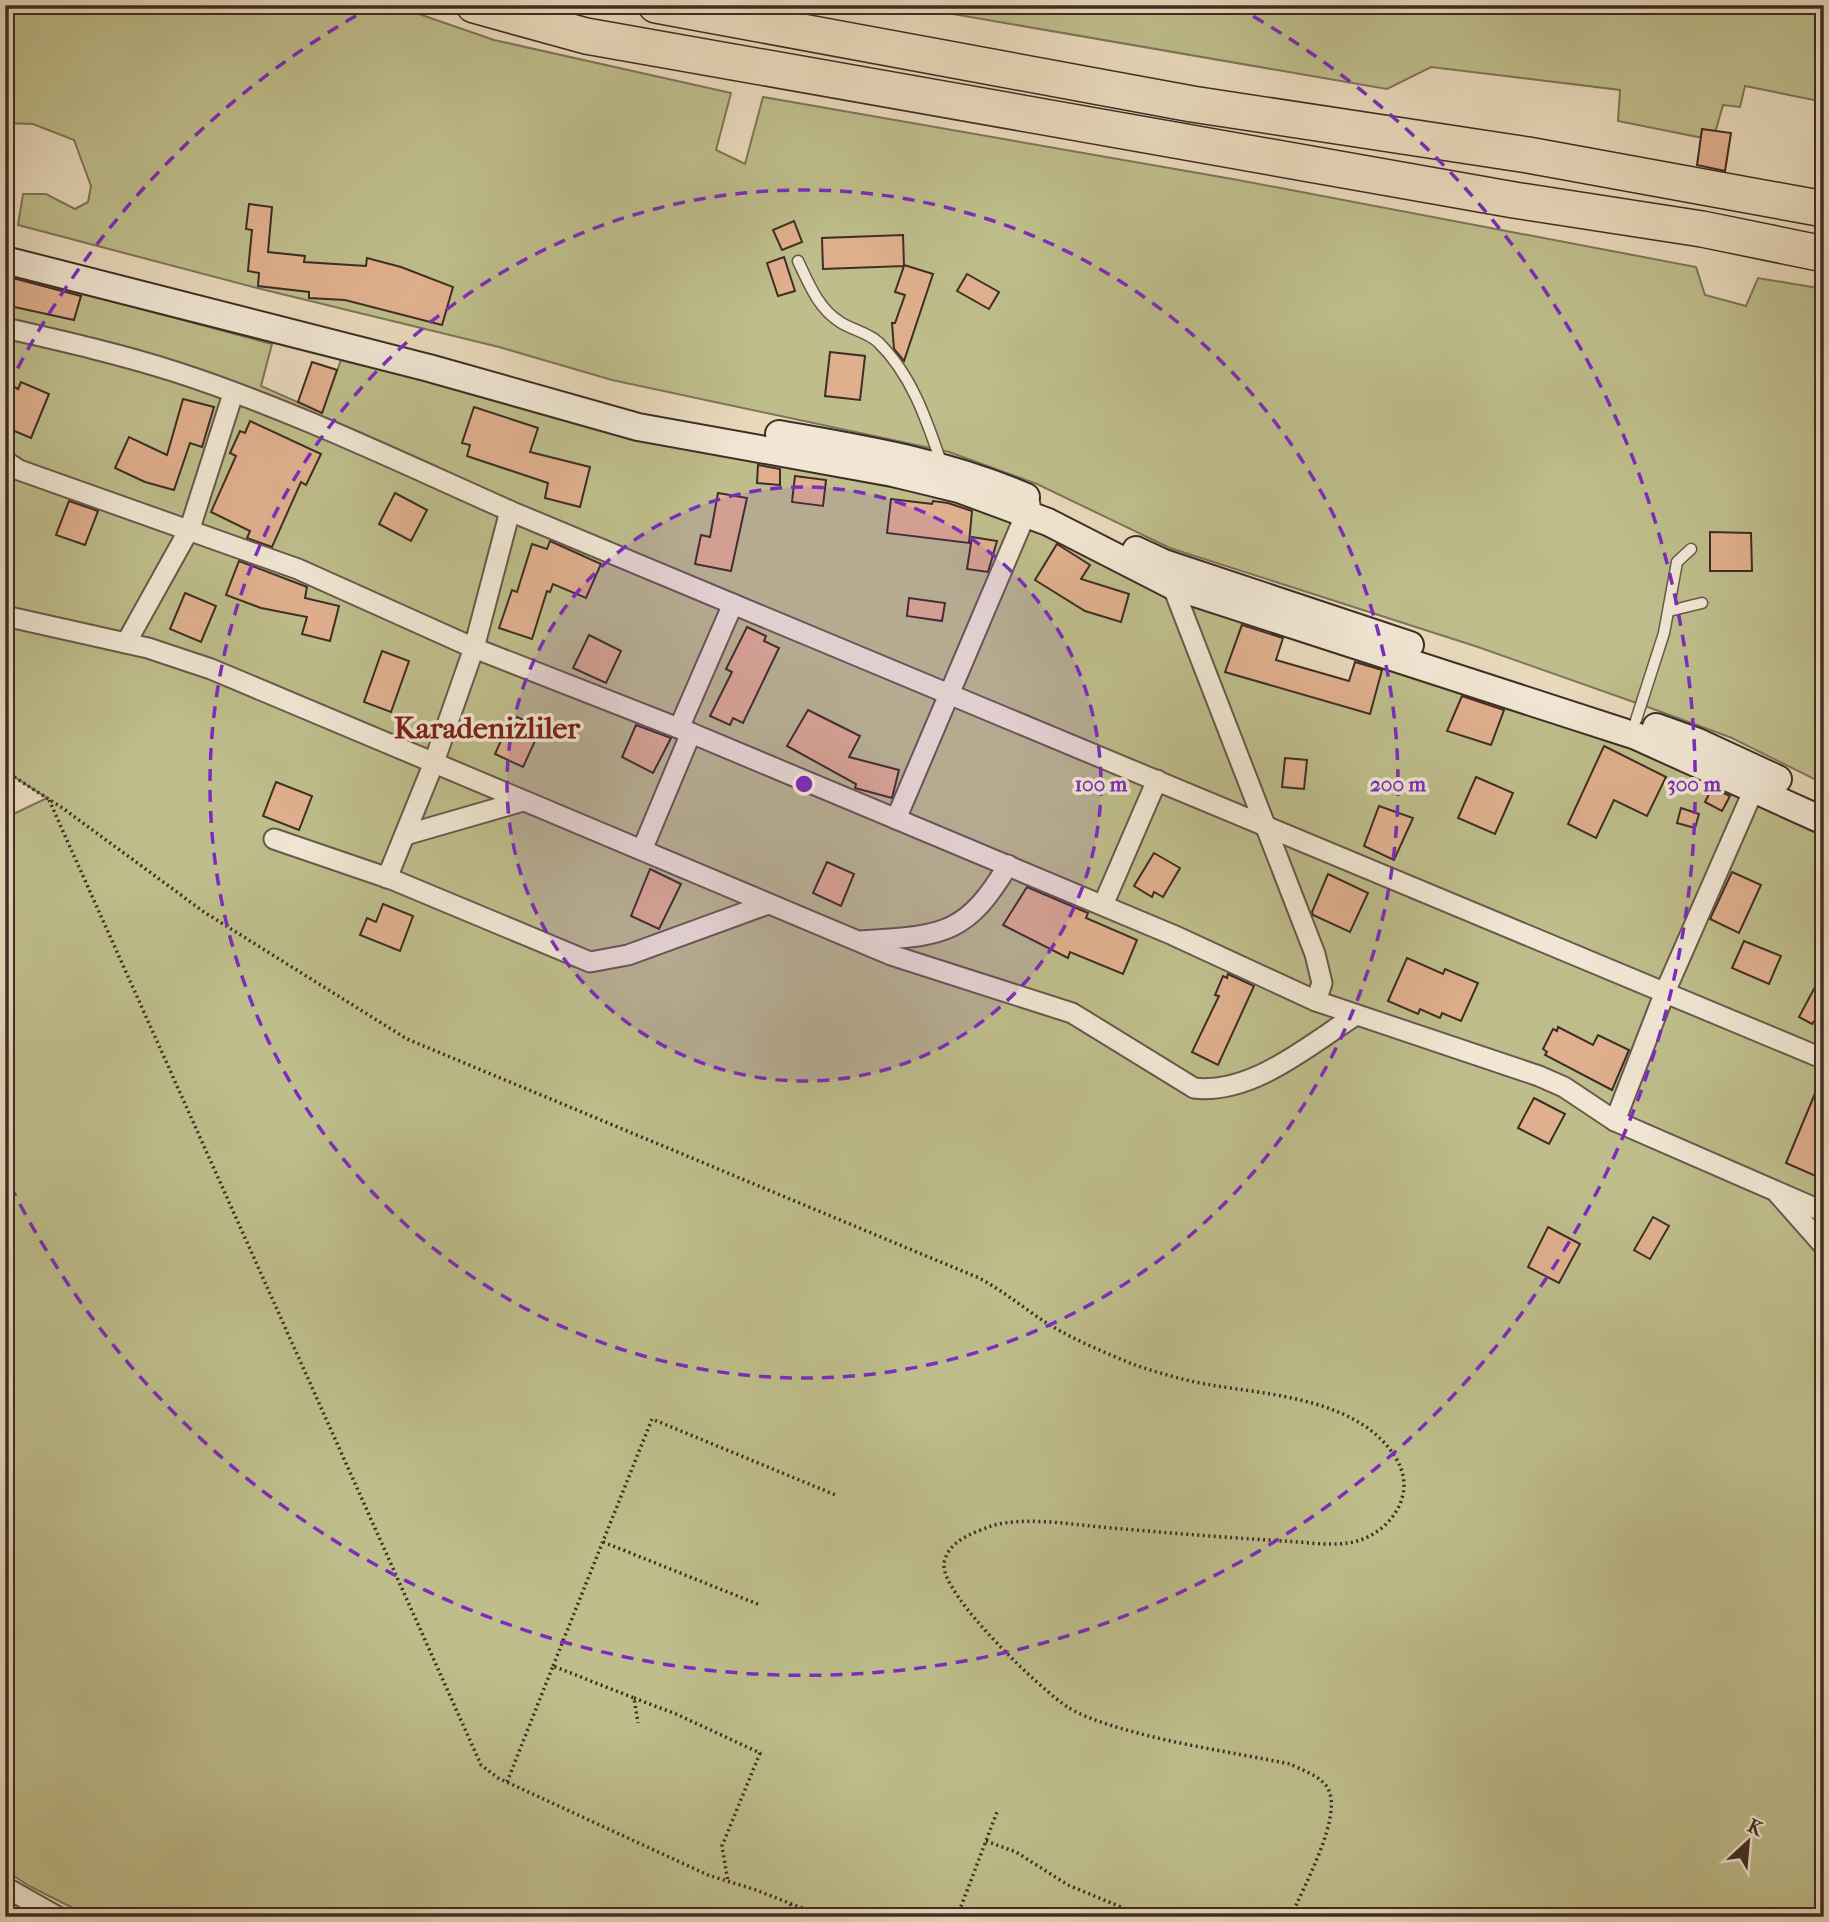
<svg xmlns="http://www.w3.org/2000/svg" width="1829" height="1922" font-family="'IM FELL French Canon',serif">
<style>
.green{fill:#bebd8b;stroke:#7e7558;stroke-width:2}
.building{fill:#e0b08e;stroke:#3f2d25;stroke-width:2}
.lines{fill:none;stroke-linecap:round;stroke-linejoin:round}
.lane-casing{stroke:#69584a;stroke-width:13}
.street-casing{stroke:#69584a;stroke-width:23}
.secondary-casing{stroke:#3f2d25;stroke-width:30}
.highway-casing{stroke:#3f2d25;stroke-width:38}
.path{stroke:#3f2d25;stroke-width:3.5;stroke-dasharray:2 3.5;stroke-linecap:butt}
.lane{stroke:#f0e6d3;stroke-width:10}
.street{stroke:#f0e6d3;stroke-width:19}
.secondary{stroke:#f0e6d3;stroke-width:26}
.highway{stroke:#e8d9bb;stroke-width:35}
.ring{fill:none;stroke:#7b2cbf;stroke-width:3.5;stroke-dasharray:12 9}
.labels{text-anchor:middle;stroke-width:7;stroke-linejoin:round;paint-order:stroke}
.district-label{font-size:30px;font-weight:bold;fill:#7a1f14;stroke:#f0e6d3}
.centre{fill:#7b2cbf;stroke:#f0e6d3;stroke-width:3.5}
.ring-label{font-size:21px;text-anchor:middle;font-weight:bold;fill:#7b2cbf;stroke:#f0e6d3;stroke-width:7;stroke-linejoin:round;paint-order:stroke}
</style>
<rect width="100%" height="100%" fill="#e8d9bb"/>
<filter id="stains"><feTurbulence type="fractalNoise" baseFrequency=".00286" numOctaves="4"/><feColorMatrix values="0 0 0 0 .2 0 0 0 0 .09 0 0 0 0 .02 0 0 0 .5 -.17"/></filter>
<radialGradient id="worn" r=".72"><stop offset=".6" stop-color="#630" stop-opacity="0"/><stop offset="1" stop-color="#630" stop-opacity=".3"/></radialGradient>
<!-- green -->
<g class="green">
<path d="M5 5H393L494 40 731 93 716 150 745 164 763 97 1238 180 1696 267 1705 295 1746 306 1758 278 1824 289V784L1732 738 1645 706 1478 647 1170 548 1037 484 949 452 612 380 499 347 257 288 18 225 23 194H46L75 209 88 202 91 186 74 140 33 124 5 123Z"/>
<path d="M901 5H1824V102L1745 86 1740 107 1723 105 1713 140 1618 121 1620 90 1431 67 1387 89Z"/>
<path d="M5 272 272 344 261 386 322 413 341 360 469 389 636 438 917 492 1005 516 1244 618 1226 672 1370 713 1383 663 1687 764 1824 831V1917H91L29 1886 5 1870V818L47 798 5 771Z"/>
</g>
<!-- building -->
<g class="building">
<path d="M1702 129 1731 133 1725 171 1697 165Z"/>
<path d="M249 204 272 207 268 252 305 256 304 262 366 266 367 258 401 267 453 287 442 325 345 300 309 298V292L258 286 259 273 248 271 252 230 246 229Z"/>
<path d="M794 221 802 242 782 250 773 230Z"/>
<path d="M903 235 904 265 933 274 904 361 894 349 892 323H895L905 295 895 292 904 266 823 269 822 238Z"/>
<path d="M784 257 795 291 778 296 767 263Z"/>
<path d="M967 274 999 292 989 309 957 291Z"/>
<path d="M5 276 81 296 74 320 5 305Z"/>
<path d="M830 352 865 356 860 400 825 396Z"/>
<path d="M312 362 337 370 322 413 298 402Z"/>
<path d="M5 382 18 389 21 382 49 394 31 438 5 427Z"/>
<path d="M183 399 214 407 202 447 190 443 174 490 145 482 115 468 129 437 167 455Z"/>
<path d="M474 407 538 428 530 452 590 467 580 507 545 498 548 483 467 456 470 445 462 443Z"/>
<path d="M250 421 321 454 306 485 301 482 272 547 247 538 250 531 211 512 236 456 230 453 240 431 245 433Z"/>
<path d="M758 465 780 469V485L757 483Z"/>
<path d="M795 476 826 480 823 506 792 502Z"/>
<path d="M395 493 427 510 411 541 379 524Z"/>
<path d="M718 493 747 498 731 571 695 564 701 535 710 537Z"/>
<path d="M891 499 932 504 933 501 948 503 972 511 969 543 887 533Z"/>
<path d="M69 501 98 511 85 545 56 535Z"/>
<path d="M1710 532 1751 533 1752 571H1710Z"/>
<path d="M972 537 997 541 988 572 967 569Z"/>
<path d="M550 541 601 564 586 598 553 584 550 592 547 591 532 639 499 628 512 590 517 592 532 544 547 549Z"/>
<path d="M1057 544 1090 565 1081 579 1129 594 1121 622 1085 611 1035 580Z"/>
<path d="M239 561 307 587 305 598 339 606 330 641 302 634 307 617 261 608 226 595Z"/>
<path d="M185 593 216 606 201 642 170 629Z"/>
<path d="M909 598 945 603 942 621 907 616Z"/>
<path d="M1242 625 1283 638 1276 660 1349 681 1355 662 1382 670 1370 714 1225 672Z"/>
<path d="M747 627 766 636 764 641 779 648 743 723 733 718 730 725 710 716 732 672 726 669Z"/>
<path d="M589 635 621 651 606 683 573 668Z"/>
<path d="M382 651 409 661 391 712 364 702Z"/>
<path d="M1462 696 1504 710 1491 745 1447 731Z"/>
<path d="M808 710 860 736 849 757 899 770 892 798 855 788 856 784 787 746Z"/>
<path d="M517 717 541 728 523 767 495 754 508 725 512 727Z"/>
<path d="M636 725 671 738 653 773 622 757Z"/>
<path d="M1604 746 1666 777 1647 816 1614 800 1596 838 1568 824Z"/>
<path d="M1285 758 1307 760 1304 789 1282 787Z"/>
<path d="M1476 777 1513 793 1495 834 1458 818Z"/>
<path d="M276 782 312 796 299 830 263 816Z"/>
<path d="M1712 788 1730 796 1722 811 1705 802Z"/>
<path d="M1379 806 1413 818 1394 860 1364 846Z"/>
<path d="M1681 808 1699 814 1695 828 1677 823Z"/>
<path d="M1154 853 1180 868 1163 897 1154 892 1152 897 1134 886Z"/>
<path d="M827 862 854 874 841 906 813 893Z"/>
<path d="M650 869 681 884 659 929 631 916Z"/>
<path d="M1732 872 1761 885 1739 933 1710 919Z"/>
<path d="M1328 874 1368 893 1350 932 1313 915 1312 912Z"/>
<path d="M1027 887 1088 913 1086 918 1137 940 1123 974 1070 952 1068 958 1003 925Z"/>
<path d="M383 904 413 916 400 951 360 935 367 918 376 922Z"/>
<path d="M1744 941 1781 956 1769 984 1732 968Z"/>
<path d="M1407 958 1443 974 1445 969 1478 983 1461 1021 1442 1013 1440 1018 1420 1009 1418 1014 1388 1001Z"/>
<path d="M1824 970V1025L1815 1020 1812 1024 1799 1017Z"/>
<path d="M1228 974 1254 986 1218 1065 1192 1052 1219 996 1215 995 1223 976 1227 978Z"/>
<path d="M1558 1027 1593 1045 1598 1035 1629 1050 1612 1090 1545 1055 1547 1052 1543 1049 1553 1029 1557 1031Z"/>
<path d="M1824 1072V1165L1818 1177 1786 1163Z"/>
<path d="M1534 1098 1565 1114 1549 1144 1518 1128Z"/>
<path d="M1653 1217 1669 1226 1650 1259 1634 1250Z"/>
<path d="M1548 1227 1580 1244 1559 1283 1528 1267Z"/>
</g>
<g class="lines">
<!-- lane casing -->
<g class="lane-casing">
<g id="lane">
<path d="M798 261C809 284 818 308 840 322 852 330 867 332 878 342 912 375 927 421 942 465"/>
<path d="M1669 611 1702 603"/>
<path d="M1636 720 1664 633 1677 562 1691 549"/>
</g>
</g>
<!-- street casing -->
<g class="street-casing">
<g id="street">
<path d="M5 328C62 341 120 354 176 372 290 409 400 462 510 511L1824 1059"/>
<path d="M5 461 19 470 298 569 474 648 691 733 1173 935 1316 1001 1539 1076 1564 1087 1615 1121 1824 1212"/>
<path d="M1169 577 1315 954 1322 983 1316 1001"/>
<path d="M5 616 148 648 211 669 891 955 1072 1013 1194 1088C1252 1095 1309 1045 1356 1015"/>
<path d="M126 643 190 528 233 394"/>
<path d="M679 728 733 604"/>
<path d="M896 819 1030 504"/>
<path d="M405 835 523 801"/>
<path d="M274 839 391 879 590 962 628 955 768 904"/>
<path d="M642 850 691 733"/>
<path d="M387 878 433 765 474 648 510 511"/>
<path d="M1103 905 1157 780"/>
<path d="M861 941C940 935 965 938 1008 865"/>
<path d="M1615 1121 1665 992 1758 780"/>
<path d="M1778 1194 1824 1246"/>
<path d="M5 1887 58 1917"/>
</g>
</g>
<!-- secondary casing -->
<g class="secondary-casing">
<g id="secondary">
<path d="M5 260 429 368 638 427 893 473 959 489 1048 522 1173 586 1636 736 1824 821"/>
<path d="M779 434C864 449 946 462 1026 497"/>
<path d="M1136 550 1164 563 1410 645"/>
<path d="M1656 727 1698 742 1778 779"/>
</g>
</g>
<!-- highway casing -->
<g class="highway-casing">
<g id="highway">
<path d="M474 5 586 36 1514 200 1702 229 1824 254"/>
<path d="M656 5 1192 104 1528 155 1824 209"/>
</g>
</g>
<!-- path -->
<g class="path">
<path d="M5 771 64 809 204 912 407 1039 979 1278C1001 1290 1019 1304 1039 1318 1067 1337 1103 1352 1135 1365 1159 1373 1186 1381 1211 1385 1271 1395 1362 1399 1397 1460 1419 1498 1385 1538 1348 1543 1328 1546 1304 1542 1283 1541 1219 1537 1155 1532 1091 1526 1061 1523 1021 1517 991 1526 973 1533 947 1541 944 1564 941 1595 1042 1691 1069 1708 1076 1712 1086 1717 1095 1720 1157 1742 1226 1751 1290 1764 1302 1770 1320 1776 1327 1787 1345 1814 1302 1889 1291 1917"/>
<path d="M49 800 481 1765 498 1778 708 1875 753 1889 825 1917"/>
<path d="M603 1542 760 1605"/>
<path d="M553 1666 652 1419 838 1496"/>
<path d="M634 1698 676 1714 760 1753 722 1846 728 1882"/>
<path d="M507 1782 553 1666 634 1698 638 1723"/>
<path d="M986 1841 1016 1852 1068 1885 1145 1917"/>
<path d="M790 1904 798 1917"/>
<path d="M957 1917 997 1812"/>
</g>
<!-- lane -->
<use href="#lane" class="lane"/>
<!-- street -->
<use href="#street" class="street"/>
<!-- secondary -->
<use href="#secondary" class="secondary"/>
<!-- highway -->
<use href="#highway" class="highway"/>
</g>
<!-- distance rings -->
<circle cx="804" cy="784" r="297" fill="#7b2cbf" fill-opacity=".12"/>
<g class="ring">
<circle cx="804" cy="784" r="297"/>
<circle cx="804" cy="784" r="594"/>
<path d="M8 387A890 890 0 0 1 373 6M1235 6A890 890 0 1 1 8 1181"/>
</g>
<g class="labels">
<!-- district labels -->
<g class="district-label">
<text x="487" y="738">Karadenizliler</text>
</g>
</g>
<circle cx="804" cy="784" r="10" class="centre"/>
<g class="ring-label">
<text x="1101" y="791">100 m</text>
<text x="1398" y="791">200 m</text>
<text x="1694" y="791">300 m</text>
</g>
<!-- margin -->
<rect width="1829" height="1922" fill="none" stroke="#e8d9bb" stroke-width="28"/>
<rect x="7" y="7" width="1815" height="1908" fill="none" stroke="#3f2d25" stroke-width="3.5"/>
<rect x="14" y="14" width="1801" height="1894" fill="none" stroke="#3f2d25" stroke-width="2"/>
<!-- north arrow -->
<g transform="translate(1748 1842) rotate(26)" stroke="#f0e6d3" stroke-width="5" paint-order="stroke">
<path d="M0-5L12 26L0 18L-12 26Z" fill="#3f2d25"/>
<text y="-10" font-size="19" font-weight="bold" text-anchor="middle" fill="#3f2d25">K</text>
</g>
<rect width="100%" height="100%" filter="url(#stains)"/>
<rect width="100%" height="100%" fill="url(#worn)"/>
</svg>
